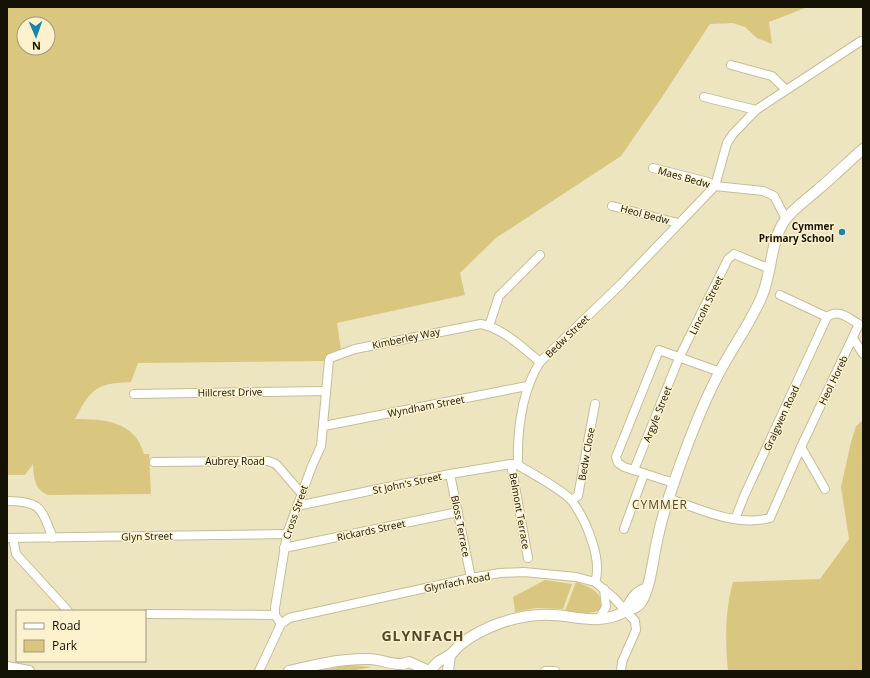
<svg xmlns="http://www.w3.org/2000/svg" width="870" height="678" font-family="'Open Sans',sans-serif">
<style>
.green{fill:#d9c780;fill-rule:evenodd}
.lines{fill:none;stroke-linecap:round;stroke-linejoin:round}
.minor-casing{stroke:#c5bd99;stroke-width:10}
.major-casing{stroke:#c5bd99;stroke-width:12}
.minor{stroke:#fff;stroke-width:8}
.major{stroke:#fff;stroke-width:10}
.poi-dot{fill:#1985ad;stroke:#fbf2cd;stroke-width:1.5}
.labels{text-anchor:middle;stroke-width:3;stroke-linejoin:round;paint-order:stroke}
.street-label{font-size:10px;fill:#141105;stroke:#fbf2cd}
.poi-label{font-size:10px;font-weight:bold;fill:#141105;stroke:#fbf2cd;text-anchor:end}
.quarter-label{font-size:12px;letter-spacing:1px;fill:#514929;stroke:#fbf2cd}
.district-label{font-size:14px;font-weight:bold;letter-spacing:1px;fill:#514929;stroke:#fbf2cd}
</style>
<rect width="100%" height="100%" fill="#ede4c0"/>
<!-- green -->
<g class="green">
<path d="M7 7H808L769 22 772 44 757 38 745 27 733 23 710 24 662 97 621 156 496 238 460 273 465 295 337 323 341 350 330 355 324 361 138 363 131 382C96 383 91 389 75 419 104 419 135 421 144 454H149L151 494 48 495C34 489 34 478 33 464L25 475H7ZM24 24H48V48H24Z"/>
<path d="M863 420V671H728C725 642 725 609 733 582L820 579 849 539 841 487 851 442 856 426Z"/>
<path d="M545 580 572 584 563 609 536 608 515 612 513 597Z"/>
<path d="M576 582C591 587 602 592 603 608 592 616 578 612 565 611Z"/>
<path d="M350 665 372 667 351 671H317Z"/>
</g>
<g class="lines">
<!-- minor casing -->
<g class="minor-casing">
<g id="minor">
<path d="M731 65 772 76 786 90"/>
<path d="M704 97 756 110"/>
<path d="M653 168 708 182 715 186 727 143 733 134 756 110 861 41"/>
<path d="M612 206 678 223"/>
<path d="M780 295 827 317"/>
<path d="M489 326 499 296 540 255"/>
<path d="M853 338 863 354"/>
<path d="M134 394 326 391"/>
<path d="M324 426 527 386"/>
<path d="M801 447 825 489"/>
<path d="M154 462 268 461 276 464 301 493"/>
<path d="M511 464 528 558"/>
<path d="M634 470 679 358 728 259 734 254 770 269"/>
<path d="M450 474 471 578"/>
<path d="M674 483 624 467 618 463 616 457 659 350 720 372"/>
<path d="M668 498C699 509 736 527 770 518L801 447 859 324C848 318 838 308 827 317L745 494 735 519"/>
<path d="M571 500 578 496 595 404"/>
<path d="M7 501C42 501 41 509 53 538"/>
<path d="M297 506 450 474 511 464 518 465"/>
<path d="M624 529 644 474"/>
<path d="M7 538 287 534"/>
<path d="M13 538 16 554 68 611"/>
<path d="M284 548 458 512"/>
<path d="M595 582C603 560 586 520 572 501 563 490 531 473 518 465 517 429 521 393 540 362L621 284 715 186 763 191 774 196 786 219"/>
<path d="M147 614 275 615"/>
<path d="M598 620 606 607 604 589"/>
<path d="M281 624 275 615V608L287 534 312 466 321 446 329 360 330 358 355 349 481 324C504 329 523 348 540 362"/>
<path d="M259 671 281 624 289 618 471 578 500 573 524 572 576 577 595 582 613 597 635 621 636 630 622 662 621 671"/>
<path d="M545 671H555"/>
</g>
</g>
<!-- major casing -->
<g class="major-casing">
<g id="major">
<path d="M626 610C630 601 635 592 645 589"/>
<path d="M7 667 29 671"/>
<path d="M289 671C316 665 342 658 369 659 382 659 398 668 409 662L429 671"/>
<path d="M430 671C438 660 440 661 450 655 454 652 457 647 461 644 483 627 513 616 541 615 573 613 595 628 626 611 630 608 635 609 639 605 650 593 653 558 657 541 660 526 664 511 669 497 683 455 698 413 718 375 732 348 750 324 762 296 772 272 770 242 785 220 793 209 805 201 815 192 832 178 847 163 863 149"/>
<path d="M448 671 450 655"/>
</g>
</g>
<!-- minor -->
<use href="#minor" class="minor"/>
<!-- major -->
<use href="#major" class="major"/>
</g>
<!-- markers -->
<circle class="poi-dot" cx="842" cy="232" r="4"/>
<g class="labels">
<!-- street labels -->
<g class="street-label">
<text transform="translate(684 177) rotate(16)" y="4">Maes Bedw</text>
<text transform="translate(645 214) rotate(15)" y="4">Heol Bedw</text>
<text transform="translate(706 305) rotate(-64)" y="4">Lincoln Street</text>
<text transform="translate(567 336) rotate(-44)" y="4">Bedw Street</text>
<text transform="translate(406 338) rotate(-12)" y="4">Kimberley Way</text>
<text transform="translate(833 380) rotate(-64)" y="4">Heol Horeb</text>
<text transform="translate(230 392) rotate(-1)" y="4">Hillcrest Drive</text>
<text transform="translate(426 406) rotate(-11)" y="4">Wyndham Street</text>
<text transform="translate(657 414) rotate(-68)" y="4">Argyle Street</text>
<text transform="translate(781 418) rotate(-65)" y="4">Graigwen Road</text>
<text transform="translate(586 454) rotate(-80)" y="4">Bedw Close</text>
<text x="235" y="465">Aubrey Road</text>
<text transform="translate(407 483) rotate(-12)" y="4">St John's Street</text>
<text transform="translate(520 511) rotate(80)" y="4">Belmont Terrace</text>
<text transform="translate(295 512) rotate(-71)" y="4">Cross Street</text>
<text transform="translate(461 526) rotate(79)" y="4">Bloss Terrace</text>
<text transform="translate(371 530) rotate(-12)" y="4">Rickards Street</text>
<text transform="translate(147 536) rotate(-1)" y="4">Glyn Street</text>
<text transform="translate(457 582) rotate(-11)" y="4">Glynfach Road</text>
</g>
<!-- poi labels -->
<g class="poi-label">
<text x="834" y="230">Cymmer<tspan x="834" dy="12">Primary School</tspan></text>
</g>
<!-- quarter labels -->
<g class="quarter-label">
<text x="660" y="509">CYMMER</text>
</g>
<!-- district labels -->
<g class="district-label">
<text x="423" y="641">GLYNFACH</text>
</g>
</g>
<!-- border -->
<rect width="870" height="678" fill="none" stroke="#141105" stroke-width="16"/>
<!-- legend -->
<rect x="16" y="610" width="130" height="52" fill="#fbf2cd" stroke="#9f987d"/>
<rect x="24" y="623" width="20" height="6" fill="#ffffff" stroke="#9f987d"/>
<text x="52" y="630" font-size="12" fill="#141105">Road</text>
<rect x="24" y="640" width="20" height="12" fill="#d9c780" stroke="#9f987d"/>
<text x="52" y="650" font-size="12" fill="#141105">Park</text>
<!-- north arrow -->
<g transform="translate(36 36) rotate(178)"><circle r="19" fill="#fbf2cd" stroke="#9f987d"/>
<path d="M0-3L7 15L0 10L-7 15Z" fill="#1985ad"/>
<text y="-6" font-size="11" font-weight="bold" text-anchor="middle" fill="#141105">N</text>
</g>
</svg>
